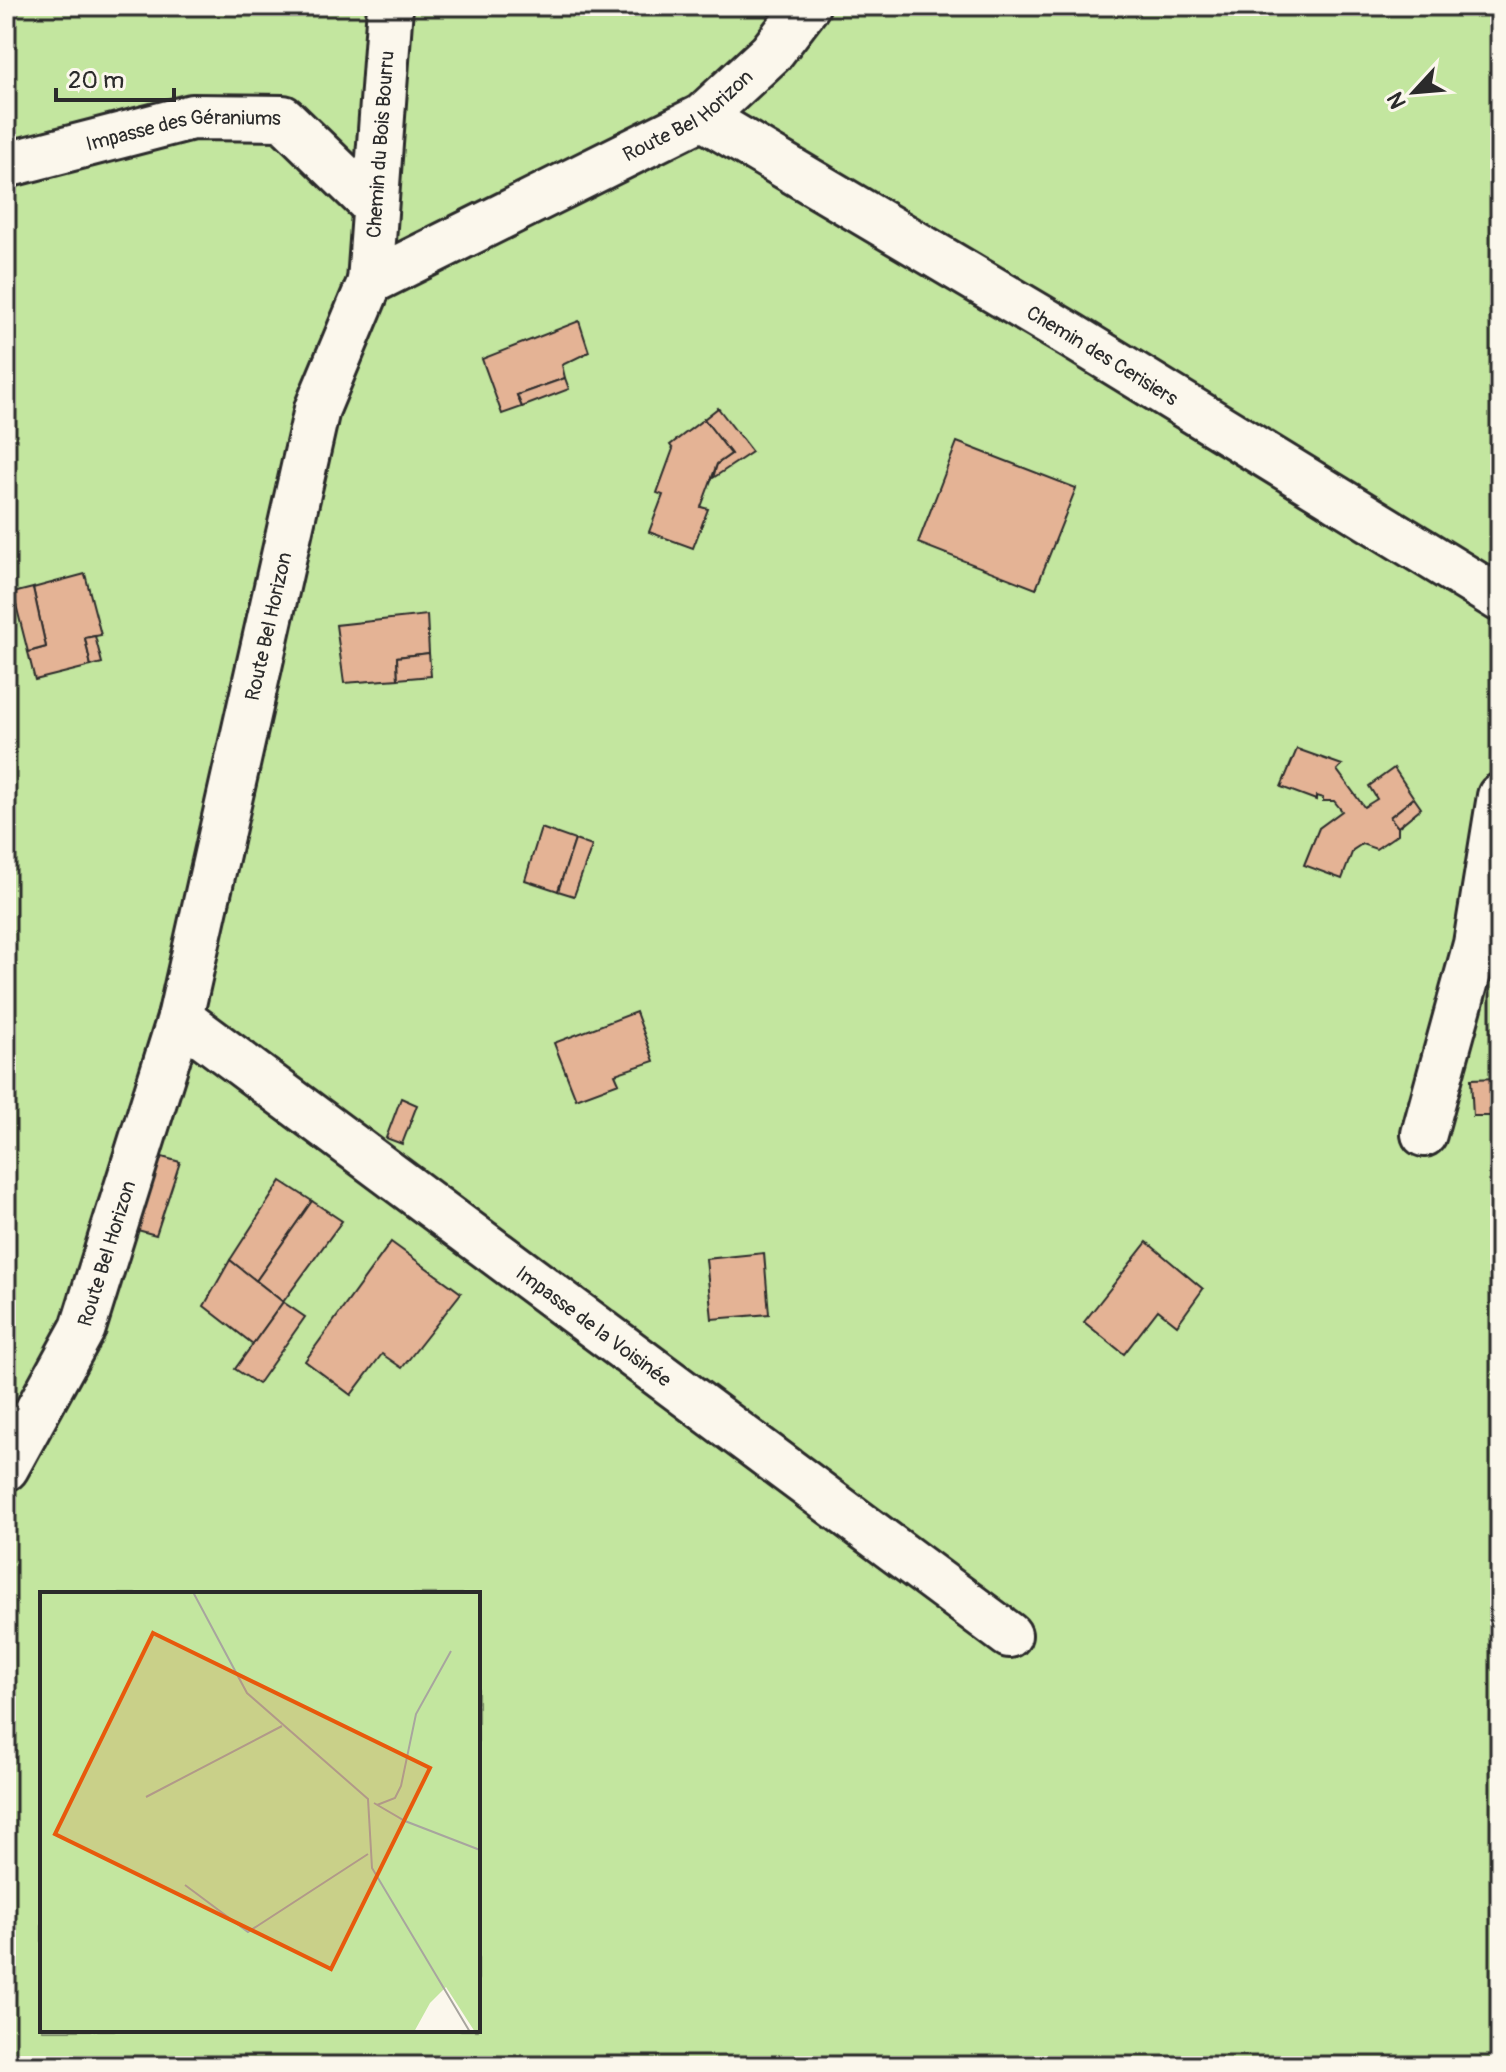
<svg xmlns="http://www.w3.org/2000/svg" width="1506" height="2072" font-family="Pangolin,sans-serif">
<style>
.green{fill:#c3e69f;stroke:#778865;stroke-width:2;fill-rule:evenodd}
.building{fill:#e4b395;stroke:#2b2b2b;stroke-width:2}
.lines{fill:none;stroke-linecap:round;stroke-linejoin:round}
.minor-casing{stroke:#2b2b2b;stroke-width:50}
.minor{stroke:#fbf7ec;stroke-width:44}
.labels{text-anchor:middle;stroke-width:6;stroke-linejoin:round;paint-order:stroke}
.street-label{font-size:20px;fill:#2b2b2b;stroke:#fbf7ec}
.inset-road{fill:none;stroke:#a8a59f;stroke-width:2}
.view{fill:#e8590c;fill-opacity:0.15;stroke:#e8590c;stroke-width:4}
.inset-edge{fill:none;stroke:#2b2b2b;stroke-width:4}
</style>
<rect width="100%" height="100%" fill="#fbf7ec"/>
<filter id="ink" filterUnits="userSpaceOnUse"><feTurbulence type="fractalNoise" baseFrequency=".0125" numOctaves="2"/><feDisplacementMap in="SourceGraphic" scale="16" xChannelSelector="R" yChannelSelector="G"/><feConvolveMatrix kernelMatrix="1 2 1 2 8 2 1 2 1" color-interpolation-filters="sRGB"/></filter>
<g filter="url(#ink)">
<!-- green -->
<path class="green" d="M6 6H1500V2066H6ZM42 1594H478V2030H42Z"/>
<!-- building -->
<g class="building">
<path d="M579 321 589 352 562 365 565 378 517 395 522 407 502 414 482 359Z"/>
<path d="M565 378 569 389 522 407 517 395Z"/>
<path d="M718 408 752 452 713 478 717 464 731 454 704 419Z"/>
<path d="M704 419 731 454 717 464 701 507 708 509 693 548 649 532 663 495 657 493 673 449 670 445Z"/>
<path d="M957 442 1076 488 1036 589 918 543Z"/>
<path d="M85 574 101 635 85 638 91 666 35 680 28 652 46 647 33 588Z"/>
<path d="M33 588 46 647 28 652 13 593Z"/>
<path d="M427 615 429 653 397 657 398 679 344 683 336 625Z"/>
<path d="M95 636 102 663 91 666 85 638Z"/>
<path d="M429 653 431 676 398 679 397 657Z"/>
<path d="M1297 749 1342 765 1337 770 1364 807 1377 799 1369 786 1394 768 1414 798 1390 817 1398 827V834L1376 849 1362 844 1353 850 1342 879 1304 865 1319 828 1342 811 1334 801H1323V798L1316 796V800L1281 787Z"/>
<path d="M1414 798 1421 808 1398 827 1390 817Z"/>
<path d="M541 828 575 840 558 891 525 880Z"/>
<path d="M575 840 592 846 574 896 558 891Z"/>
<path d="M636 1012 654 1061 615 1074 619 1083 576 1099 554 1043Z"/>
<path d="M1500 1078V1180H1499L1497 1116H1473L1471 1079Z"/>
<path d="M401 1098 417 1105 402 1144 386 1138Z"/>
<path d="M144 1152 180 1162 156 1235 123 1226Z"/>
<path d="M281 1181 312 1201 256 1281 230 1260Z"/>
<path d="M312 1201 342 1221 283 1302 256 1281Z"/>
<path d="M391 1242 461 1293 402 1368 382 1354 351 1395 305 1361Z"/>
<path d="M1147 1242 1203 1289 1177 1325 1158 1310 1124 1354 1084 1322Z"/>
<path d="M764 1253 769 1314 712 1319 706 1259Z"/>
<path d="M230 1260 283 1302 253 1344 204 1306Z"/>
<path d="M283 1302 305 1317 258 1384 235 1369Z"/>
</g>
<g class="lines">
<!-- minor casing -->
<g class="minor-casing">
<g id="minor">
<path id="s1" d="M702 117 1070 335 1500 599"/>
<path id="s2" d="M6 165 192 117 283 118 375 207"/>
<path id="s3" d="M370 282 390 6"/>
<path id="s4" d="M180 1018 1009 1635"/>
<path d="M1424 1134 1476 944 1500 796"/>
<path id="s5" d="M6 1468 83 1328 180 1018 317 409 370 282 702 117 771 53 807 6"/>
</g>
</g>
<!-- minor -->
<use href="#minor" class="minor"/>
</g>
</g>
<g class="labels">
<!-- street labels -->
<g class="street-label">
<text dy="7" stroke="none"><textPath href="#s5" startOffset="1606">Route Bel Horizon</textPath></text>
<text dy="7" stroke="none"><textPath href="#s2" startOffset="182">Impasse des Géraniums</textPath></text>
<text dy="7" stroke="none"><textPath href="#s3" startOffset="138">Chemin du Bois Bourru</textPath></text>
<text dy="7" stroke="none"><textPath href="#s1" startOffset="466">Chemin des Cerisiers</textPath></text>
<text dy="7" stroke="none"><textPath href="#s5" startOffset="886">Route Bel Horizon</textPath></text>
<text dy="7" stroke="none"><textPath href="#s5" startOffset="238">Route Bel Horizon</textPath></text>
<text dy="7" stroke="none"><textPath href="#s4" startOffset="516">Impasse de la Voisinée</textPath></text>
</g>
</g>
<!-- overview -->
<g transform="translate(40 1592)">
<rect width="440" height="440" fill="#fbf7ec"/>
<path d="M0 0H440V440H435L406 395 390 411 374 440H0Z" fill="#c3e69f"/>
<path class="inset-road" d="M153 0 207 101 328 207 332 276 430 440M106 205 242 134M334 211 365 229 440 258M337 213 355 206 361 194 376 122 411 59M145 293 208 340 328 262"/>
<path class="view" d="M113 41 390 176 291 377 15 242Z"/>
<rect width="440" height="440" class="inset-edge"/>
</g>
<!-- margin -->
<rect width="1506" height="2072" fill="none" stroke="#fbf7ec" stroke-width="32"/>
<rect x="16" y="16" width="1474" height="2040" fill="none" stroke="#2b2b2b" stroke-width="3" filter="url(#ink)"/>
<!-- north arrow -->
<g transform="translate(1414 92) rotate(244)" stroke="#fbf7ec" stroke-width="6" paint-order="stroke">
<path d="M0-6L14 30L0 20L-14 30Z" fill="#2b2b2b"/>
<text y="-12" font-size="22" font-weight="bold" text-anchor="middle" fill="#2b2b2b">N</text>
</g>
<!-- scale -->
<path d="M56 88v12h118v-12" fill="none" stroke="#2b2b2b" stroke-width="4"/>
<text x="68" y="88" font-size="24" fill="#2b2b2b" stroke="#fbf7ec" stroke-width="6" paint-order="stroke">20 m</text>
</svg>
